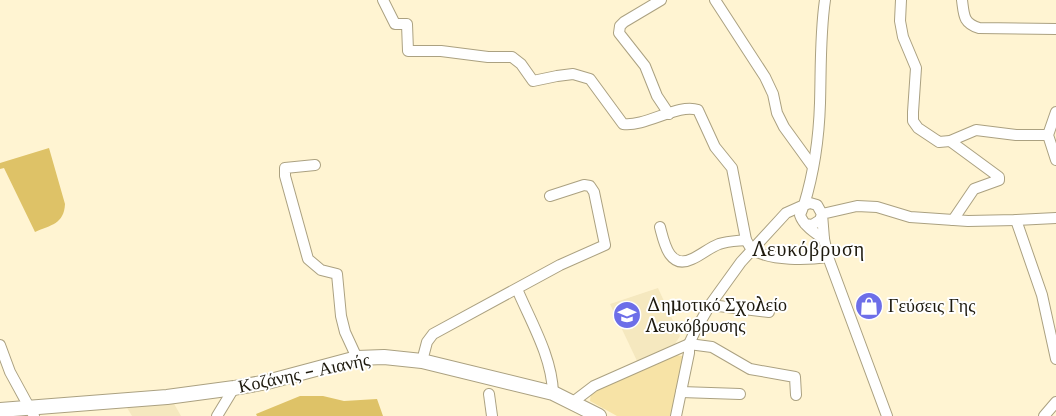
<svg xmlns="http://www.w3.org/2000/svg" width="1056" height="416" font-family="Merriweather,serif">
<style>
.built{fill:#f5e8bf}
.green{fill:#f7e3a6}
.forest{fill:#dec267}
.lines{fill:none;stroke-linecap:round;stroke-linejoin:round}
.street-casing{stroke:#aba181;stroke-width:12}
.secondary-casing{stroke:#aba181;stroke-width:16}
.street{stroke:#fff;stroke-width:10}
.secondary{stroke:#fff;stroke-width:14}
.labels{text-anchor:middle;stroke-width:4;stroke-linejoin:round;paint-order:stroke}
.poi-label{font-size:18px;fill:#1e1a0e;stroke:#fff;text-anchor:start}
.street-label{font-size:18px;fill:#1e1a0e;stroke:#fff}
.quarter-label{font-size:20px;letter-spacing:1px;fill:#1e1a0e;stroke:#fff}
</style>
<rect width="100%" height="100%" fill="#fff4d2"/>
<!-- built -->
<g class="built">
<path d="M658 288 680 336 673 347 638 363 610 304Z"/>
<path d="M173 402 181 416H132L126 406Z"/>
</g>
<!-- green -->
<path class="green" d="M676 355 682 356 684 359 670 416H617L590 401 591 393Z"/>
<!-- forest -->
<g class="forest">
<path d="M49 148 65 204C64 224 51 225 35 232L4 168 0 169V163Z"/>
<path d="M300 396H323L344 401 377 399 383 416H257L256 414Z"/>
</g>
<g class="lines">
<!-- street casing -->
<g class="street-casing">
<g id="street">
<path d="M383 0 395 24H407L408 51H441L488 57H512L521 64 533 81 557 76 573 74 590 79 623 124C646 127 678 103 698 110L715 147 732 168 746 240C748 243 750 248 753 250 772 261 807 260 828 257"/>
<path d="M661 0 624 22 620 26 619 33 645 66 657 96 669 114"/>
<path d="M715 0 765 77 773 94 777 113 784 127 813 167"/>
<path d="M901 0 900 21 903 37 916 68 913 112V121L918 128 939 142 950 141 976 130 1016 135H1048"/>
<path d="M962 0C964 15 963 23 979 28L1056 29"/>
<path d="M1056 112 1048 135 1056 160"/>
<path d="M950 141 999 177V180L974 189 953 220"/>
<path d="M315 165 285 168V176L308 259 321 270 337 274 341 316 345 332 357 358"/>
<path d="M1016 220 1042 295 1056 359"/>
<path d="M805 224 812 225 820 220 822 214 817 205 810 203 804 205 800 215C803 225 815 233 824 239"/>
<path d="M660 227C664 242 669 270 692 259 701 255 709 248 719 244 728 241 737 241 746 240"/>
<path d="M517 289C531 322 552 357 553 393"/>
<path d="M710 305 769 312"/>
<path d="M0 345 10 372 34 416"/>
<path d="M422 361 427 342 433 334 560 265 605 245 594 192 590 186 584 185 550 196"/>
<path d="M681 392 740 394"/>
<path d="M489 394 492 416"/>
<path d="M573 402 594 386 689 344 712 347 750 369 795 377 796 395"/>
<path d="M217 416 234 388"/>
<path d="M676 416 689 353V344L695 331 710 305 741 262 786 213 804 205C814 172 819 138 820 103 821 69 820 34 825 0"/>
<path d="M887 416 828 257 824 239 822 214 857 206 877 207 910 217 968 221 1016 220 1056 218"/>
<path d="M1044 416 1056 402"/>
</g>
</g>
<!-- secondary casing -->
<g class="secondary-casing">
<path id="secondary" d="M0 410 167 397 234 388 267 382 357 358 384 357 422 361 553 393 599 416"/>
</g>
<!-- street -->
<use href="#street" class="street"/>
<!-- secondary -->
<use href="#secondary" class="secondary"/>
</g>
<!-- icons -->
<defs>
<g id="shop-disc" transform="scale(1.4375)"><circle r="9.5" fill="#6d6ee8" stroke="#fff"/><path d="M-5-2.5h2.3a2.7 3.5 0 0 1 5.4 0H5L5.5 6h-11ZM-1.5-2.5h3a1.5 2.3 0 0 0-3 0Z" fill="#fff"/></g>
<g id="school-disc" transform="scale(1.4375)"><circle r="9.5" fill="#6d6ee8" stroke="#fff"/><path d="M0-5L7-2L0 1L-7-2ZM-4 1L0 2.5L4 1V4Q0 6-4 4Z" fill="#fff"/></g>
</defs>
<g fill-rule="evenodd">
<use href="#shop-disc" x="869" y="306"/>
<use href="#school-disc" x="627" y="315"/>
</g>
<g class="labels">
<!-- poi labels -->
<g class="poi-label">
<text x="646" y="311">Δημοτικό Σχολείο<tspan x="646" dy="21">Λευκόβρυσης</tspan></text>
<text x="888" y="312">Γεύσεις Γης</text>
</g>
<!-- street labels -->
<g class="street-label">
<text transform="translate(304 373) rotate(-12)" y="6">Κοζάνης - Αιανής</text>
</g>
<!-- quarter labels -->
<g class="quarter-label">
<text x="809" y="256">Λευκόβρυση</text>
</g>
</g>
</svg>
